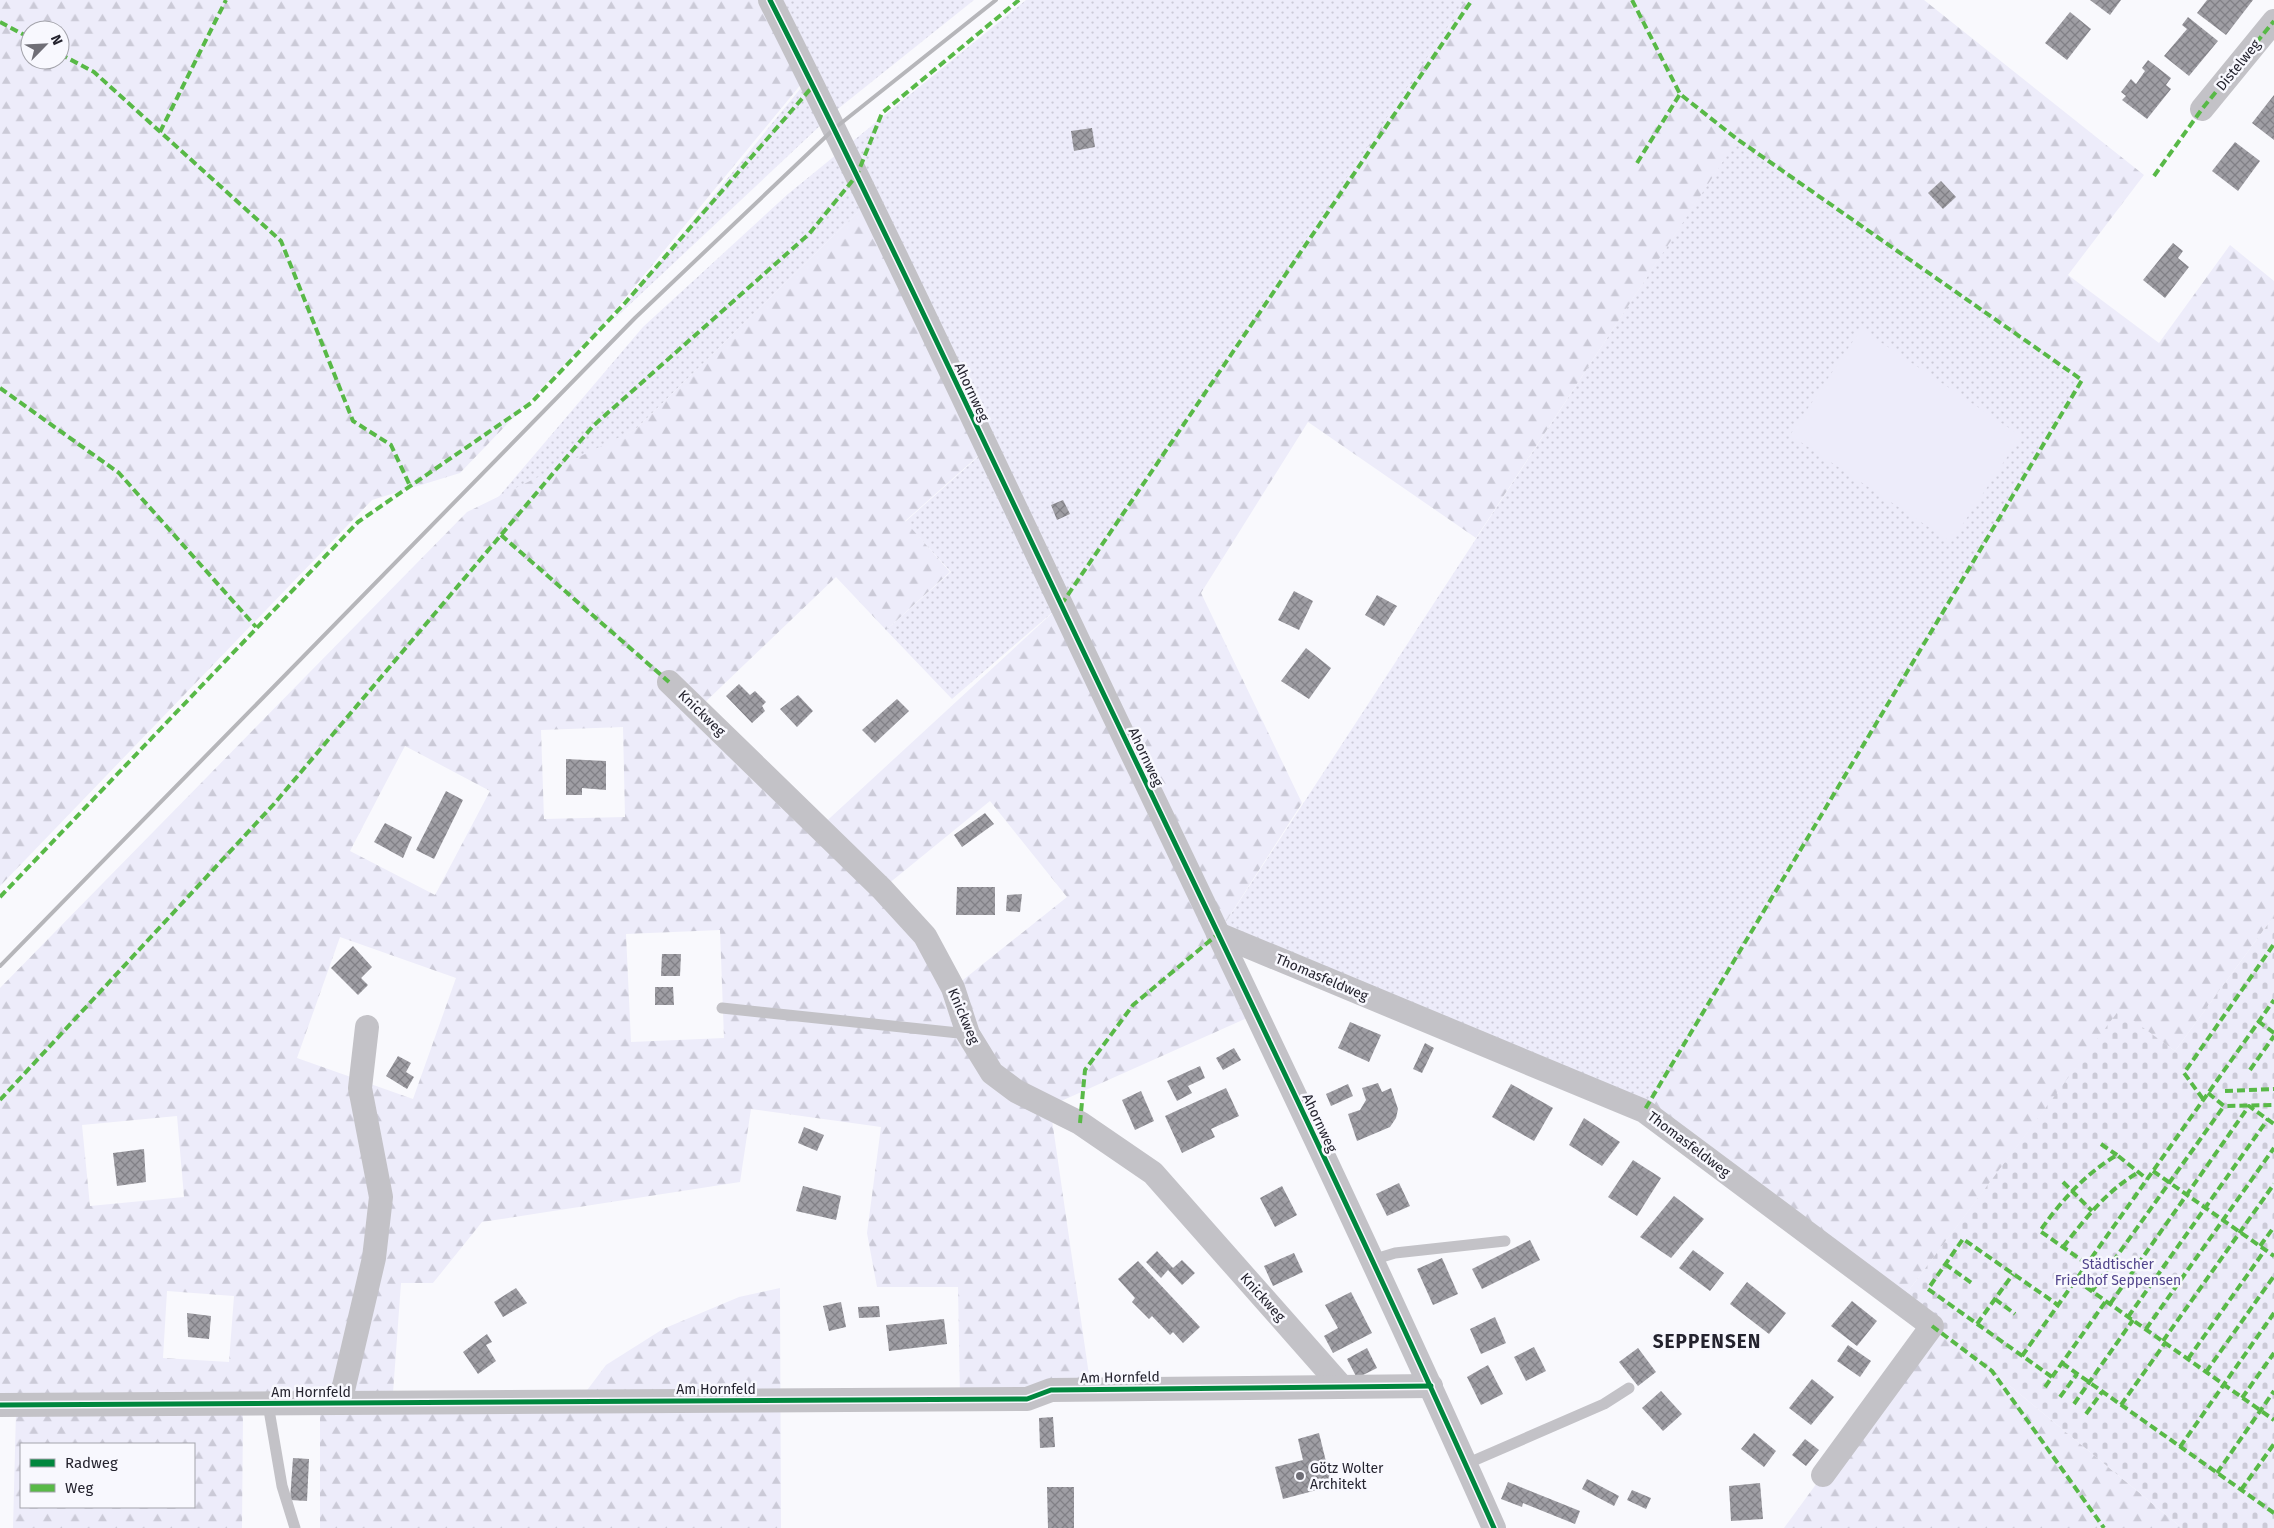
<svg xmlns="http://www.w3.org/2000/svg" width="2274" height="1528" font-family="'Fira Sans',sans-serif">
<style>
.grass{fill:url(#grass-dots)}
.forest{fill:url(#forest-firs);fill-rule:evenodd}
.cemetery{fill:url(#cemetery-stones)}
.park{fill:#edecfa}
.building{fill:url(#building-cross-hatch)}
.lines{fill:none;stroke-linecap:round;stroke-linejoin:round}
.lane{stroke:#c3c2c7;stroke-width:11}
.street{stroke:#c3c2c7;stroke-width:24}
.rail{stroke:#b6b6ba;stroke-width:4}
.quiet{stroke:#58b947;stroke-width:4;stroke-dasharray:8 4;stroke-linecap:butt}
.cycleway-casing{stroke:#f8f8fe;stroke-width:8}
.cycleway{stroke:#00873e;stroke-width:5}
.poi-dot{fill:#6f6e76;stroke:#f8f8fe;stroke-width:2}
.labels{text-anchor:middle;stroke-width:5;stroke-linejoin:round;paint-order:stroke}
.street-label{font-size:14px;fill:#24232e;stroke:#f8f8fe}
.park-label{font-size:14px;fill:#51448c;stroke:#f8f8fe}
.poi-label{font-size:14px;fill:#24232e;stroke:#f8f8fe;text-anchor:start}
.district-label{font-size:19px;font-weight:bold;letter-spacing:1px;fill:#24232e;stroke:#f8f8fe}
</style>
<defs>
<pattern id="grass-dots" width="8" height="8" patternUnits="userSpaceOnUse" patternTransform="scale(1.25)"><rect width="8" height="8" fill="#edecfa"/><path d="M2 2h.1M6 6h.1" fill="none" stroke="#cbcad7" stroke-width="1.8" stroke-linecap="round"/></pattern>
<pattern id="forest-firs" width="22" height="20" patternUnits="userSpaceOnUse" patternTransform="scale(1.25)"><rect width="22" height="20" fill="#edecfa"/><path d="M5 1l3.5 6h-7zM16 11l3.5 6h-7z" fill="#cbcad7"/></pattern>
<pattern id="cemetery-stones" width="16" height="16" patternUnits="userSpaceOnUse" patternTransform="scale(1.25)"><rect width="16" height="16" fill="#edecfa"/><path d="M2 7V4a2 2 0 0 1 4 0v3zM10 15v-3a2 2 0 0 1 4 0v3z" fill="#cbcad7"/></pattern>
<pattern id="building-cross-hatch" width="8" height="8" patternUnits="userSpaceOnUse" patternTransform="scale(1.25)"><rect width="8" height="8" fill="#9f9ea4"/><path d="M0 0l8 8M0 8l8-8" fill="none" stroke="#818086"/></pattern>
</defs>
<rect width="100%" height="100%" fill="#f9f9fd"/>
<!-- grass -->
<g class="grass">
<path d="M770 0H974L839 108 610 323 809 78Z"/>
<path d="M1026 0H1466L1061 605 952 699 886 630 951 572 905 522 987 449 869 201 636 429 490 507 643 327 788 194Z"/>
<path d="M1737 139 2082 380 1644 1111 1218 934Z"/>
</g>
<!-- forest -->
<g class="forest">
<path d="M0 0H767L807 77 607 320 460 473 372 500 0 886ZM30 30H60V60H30Z"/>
<path d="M1466 0H1924L2144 175 2068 275 2159 343 2230 245 2274 281V916L2175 1051 2119 1011 1900 1302 1644 1111 2082 380 1737 140 1476 538 1308 422 1201 593 1302 803 1218 934 1256 1014 1050 1106 1091 1389 960 1398 958 1287H877L867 1233 881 1127 751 1109 740 1182 482 1222 433 1283H401L393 1393 0 1398V988L467 512 636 429 869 201 986 449 905 521 950 572 886 630 836 577 699 708 818 829 1061 605ZM623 727 625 817 544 819 541 730ZM405 746 490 791 435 895 350 851ZM990 801 1067 897 953 988 882 889ZM720 930 724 1038 631 1042 626 934ZM340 937 456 978 413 1099 297 1058ZM177 1116 184 1197 90 1206 82 1125ZM167 1291 234 1296 229 1362 163 1358Z"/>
<path d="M780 1288 781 1528H320V1411L579 1401 606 1365 663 1329 739 1297Z"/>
<path d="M1932 1326 1992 1371 2182 1528H1784Z"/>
<path d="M16 1412H243L242 1528H13ZM21 1444H194V1507H21Z"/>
</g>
<!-- cemetery -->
<path class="cemetery" d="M2274 916V1528H2182L1992 1371 1900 1302 2119 1010 2175 1051Z"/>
<!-- park -->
<path class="park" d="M1861 329 2021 436 1951 542 1790 435Z"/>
<!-- building -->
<g class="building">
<path d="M2090 0H2121L2110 15Z"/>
<path d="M2207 0H2253L2226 35 2197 13Z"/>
<path d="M2070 12 2091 29 2067 60 2045 43Z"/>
<path d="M2188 17 2218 41 2189 76 2164 56 2187 29 2182 25Z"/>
<path d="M2148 60 2171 78 2166 85 2171 89 2147 119 2122 100 2126 96 2121 92 2131 79 2136 84 2145 71 2142 68Z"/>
<path d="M2274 95V140L2252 123Z"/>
<path d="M1092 128 1095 147 1074 151 1071 131Z"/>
<path d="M2235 142 2260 161 2238 191 2212 171Z"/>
<path d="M1941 181 1956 197 1943 209 1928 193Z"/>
<path d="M2173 243 2183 251 2178 258 2189 267 2165 298 2143 280Z"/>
<path d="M1063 500 1070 514 1057 520 1051 505Z"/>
<path d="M1294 591 1313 601 1299 630 1278 620Z"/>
<path d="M1377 595 1397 606 1384 626 1365 615Z"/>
<path d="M1306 648 1331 668 1309 699 1281 681Z"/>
<path d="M739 684 750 695 755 691 766 702 762 706 765 711 752 723 726 696Z"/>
<path d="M798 695 813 711 797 727 780 709Z"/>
<path d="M897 699 909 711 875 743 862 730Z"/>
<path d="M566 759 606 761V790L582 788V795H566Z"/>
<path d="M446 791 463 800 434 859 416 850Z"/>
<path d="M985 813 994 824 962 847 954 835Z"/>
<path d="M385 823 412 837 403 858 374 842Z"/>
<path d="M957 887H995V915H956Z"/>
<path d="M1022 894 1020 912 1006 911 1007 895Z"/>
<path d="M353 946 372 967 361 978 368 985 358 995 331 968Z"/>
<path d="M662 954H681L680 976H661Z"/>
<path d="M655 987H673L674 1005H655Z"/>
<path d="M1350 1022 1381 1035 1369 1062 1338 1048Z"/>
<path d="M1425 1043 1434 1048 1422 1073 1413 1069Z"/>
<path d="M1234 1048 1241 1060 1223 1070 1216 1058Z"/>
<path d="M398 1056 411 1063 406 1072 414 1077 407 1089 386 1076Z"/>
<path d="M1200 1066 1205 1078 1188 1086 1192 1093 1177 1101 1167 1081Z"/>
<path d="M1378 1083 1382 1092 1391 1088 1398 1109 1396 1118 1390 1127 1357 1141 1348 1114 1360 1110 1366 1100 1362 1088Z"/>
<path d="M1348 1084 1353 1096 1331 1106 1326 1094Z"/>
<path d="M1511 1084 1553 1108 1534 1141 1492 1117Z"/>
<path d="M1226 1088 1239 1116 1211 1129 1215 1137 1182 1153 1165 1116Z"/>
<path d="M1141 1091 1154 1121 1135 1130 1122 1100Z"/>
<path d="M1584 1118 1620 1142 1602 1166 1569 1145Z"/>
<path d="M804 1127 824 1135 817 1151 798 1143Z"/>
<path d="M144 1149 146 1182 117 1186 113 1153Z"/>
<path d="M1633 1160 1661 1178 1637 1216 1608 1197Z"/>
<path d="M1399 1183 1410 1206 1387 1216 1376 1194Z"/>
<path d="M803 1186 841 1196 836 1220 796 1211Z"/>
<path d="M1282 1186 1297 1215 1275 1227 1260 1198Z"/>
<path d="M1674 1196 1704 1219 1671 1258 1640 1237Z"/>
<path d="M1530 1240 1540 1260 1482 1289 1472 1269Z"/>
<path d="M1693 1250 1724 1273 1710 1291 1679 1268Z"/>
<path d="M1157 1251 1173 1268 1182 1260 1195 1273 1182 1285 1168 1270 1161 1278 1146 1262Z"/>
<path d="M1294 1253 1303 1272 1273 1286 1264 1266Z"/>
<path d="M1442 1258 1458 1294 1433 1305 1417 1269Z"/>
<path d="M1138 1261 1200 1327 1183 1343 1173 1332 1170 1335 1152 1316 1149 1319 1132 1302 1135 1298 1118 1279Z"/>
<path d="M1747 1282 1786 1313 1769 1334 1730 1304Z"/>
<path d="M516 1288 527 1303 503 1317 494 1302Z"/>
<path d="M1351 1292 1372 1333 1333 1353 1324 1336 1338 1328 1325 1305Z"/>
<path d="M1852 1301 1877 1321 1857 1346 1831 1326Z"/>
<path d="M841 1302 846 1327 829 1331 823 1306Z"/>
<path d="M879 1306 880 1317 859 1318 858 1307Z"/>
<path d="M187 1313 211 1316 209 1339 188 1337Z"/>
<path d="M1495 1317 1506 1343 1481 1354 1470 1329Z"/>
<path d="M944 1319 947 1344 889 1351 886 1325Z"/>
<path d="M487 1334 492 1342 486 1345 496 1361 478 1374 463 1352Z"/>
<path d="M1848 1345 1871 1361 1860 1377 1837 1361Z"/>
<path d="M1534 1347 1546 1371 1526 1381 1514 1357Z"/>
<path d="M1367 1348 1377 1368 1357 1378 1347 1359Z"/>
<path d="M1638 1348 1656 1372 1638 1386 1619 1362Z"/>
<path d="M1488 1365 1503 1394 1481 1405 1467 1377Z"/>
<path d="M1812 1379 1834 1397 1811 1425 1789 1408Z"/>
<path d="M1661 1391 1682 1414 1663 1431 1642 1408Z"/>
<path d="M1053 1417 1055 1447 1040 1448 1039 1418Z"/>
<path d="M1319 1433 1332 1486 1283 1499 1275 1467 1303 1460 1298 1439Z"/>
<path d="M1754 1433 1776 1451 1764 1467 1741 1449Z"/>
<path d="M1805 1439 1819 1450 1806 1466 1792 1455Z"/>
<path d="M293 1458 309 1459 307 1501 290 1500Z"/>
<path d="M1587 1479 1619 1496 1614 1506 1582 1489Z"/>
<path d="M1508 1482 1580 1511 1575 1524 1523 1503 1522 1507 1501 1499Z"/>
<path d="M1760 1483 1763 1519 1731 1521 1729 1486Z"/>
<path d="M1047 1487H1074V1528H1048Z"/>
<path d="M1632 1490 1651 1498 1646 1509 1627 1500Z"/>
</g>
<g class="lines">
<!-- lane -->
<g class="lane">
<path d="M722 1008 968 1034"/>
<path d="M1372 1260 1395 1253 1505 1241"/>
<path d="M268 1404 282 1486 295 1528"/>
<path d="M1466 1464 1604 1404 1629 1388"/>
</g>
<!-- street -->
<g class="street">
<path d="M770 0C886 230 994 464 1105 697 1237 973 1370 1249 1494 1528"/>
<path d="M2202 109 2274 21"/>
<path d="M669 682 882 889 925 936 953 988 968 1034 992 1073 1016 1091 1080 1123 1153 1173 1342 1387"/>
<path d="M1218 934 1644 1111 1932 1326 1823 1475"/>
<path d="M340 1403 374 1258 381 1197 360 1088 367 1027"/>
<path d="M0 1405 1027 1399 1051 1390 1431 1386"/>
</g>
<!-- rail -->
<path class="rail" d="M0 966 635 318 835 128 996 0"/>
<!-- quiet -->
<g class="quiet">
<path d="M1632 0 1680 94 1737 139 2082 380 1644 1111"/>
<path d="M0 22 30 38"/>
<path d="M60 54 94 72 281 241 353 421 391 445 410 486"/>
<path d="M160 132 226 0"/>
<path d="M1637 163 1680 94"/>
<path d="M2154 176 2202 109 2274 21"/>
<path d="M0 388 119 473 256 627"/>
<path d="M501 535 669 682"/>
<path d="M1061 605 1472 0"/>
<path d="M0 897 358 522 531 403 625 303 813 86"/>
<path d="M2258 1021 2274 1033"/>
<path d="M2250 1070 2274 1036"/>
<path d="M2225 1091 2274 1089"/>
<path d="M2208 1093 2224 1106 2274 1105"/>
<path d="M2203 1099 2184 1073 2274 944"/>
<path d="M0 1100 274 804 593 426 809 234 857 175 882 113 1019 0"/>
<path d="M1080 1123 1085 1070 1133 1005 1218 934"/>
<path d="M2101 1144 2117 1155"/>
<path d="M2153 1171 2274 1256"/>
<path d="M2063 1182 2092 1211"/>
<path d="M2260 1246 2274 1227"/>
<path d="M2063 1247C2086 1218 2106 1191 2139 1172"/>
<path d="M1945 1264 1973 1284"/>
<path d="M2087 1264 2040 1231C2061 1201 2085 1174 2117 1155L2147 1179"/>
<path d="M2076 1280 2274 1420"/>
<path d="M2092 1291 2224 1106"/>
<path d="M1995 1299 2015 1314"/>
<path d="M2110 1304 2249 1106 2274 1124"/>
<path d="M2128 1317 2268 1119"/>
<path d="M1977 1324 2013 1274"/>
<path d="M1932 1326 1992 1371 2104 1528"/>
<path d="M2146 1329 2274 1148"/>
<path d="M2163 1341 2274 1184"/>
<path d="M2022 1356 2274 1000"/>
<path d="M2188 1359 2265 1250"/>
<path d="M2062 1363 2274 1513"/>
<path d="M2206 1372 2274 1276"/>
<path d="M2052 1377 1928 1289 1963 1239 2058 1305"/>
<path d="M2045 1387 2106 1301"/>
<path d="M2060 1397 2077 1374"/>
<path d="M2242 1398 2274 1353"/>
<path d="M2074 1404 2133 1320"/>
<path d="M2121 1405 2165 1343"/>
<path d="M2086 1414 2102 1392"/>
<path d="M2180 1447 2274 1313"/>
<path d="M2217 1473 2274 1391"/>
<path d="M2241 1490 2274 1444"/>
</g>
<!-- cycleway casing -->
<g class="cycleway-casing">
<g id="cycleway">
<path d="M770 0C886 230 994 464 1105 697 1237 973 1370 1249 1494 1528"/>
<path d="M0 1405 1027 1399 1051 1390 1431 1386"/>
</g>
</g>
<!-- cycleway -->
<use href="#cycleway" class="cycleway"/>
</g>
<!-- markers -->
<circle class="poi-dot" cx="1300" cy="1476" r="5"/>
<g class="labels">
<!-- street labels -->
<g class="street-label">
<text transform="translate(2238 65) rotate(-51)" y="5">Distelweg</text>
<text transform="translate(972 392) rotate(65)" y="5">Ahornweg</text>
<text transform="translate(702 713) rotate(44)" y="5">Knickweg</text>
<text transform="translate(1146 757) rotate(65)" y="5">Ahornweg</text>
<text transform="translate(1322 977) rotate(23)" y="5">Thomasfeldweg</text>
<text transform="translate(964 1016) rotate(67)" y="5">Knickweg</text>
<text transform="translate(1320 1123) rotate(65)" y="5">Ahornweg</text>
<text transform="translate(1689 1144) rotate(37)" y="5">Thomasfeldweg</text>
<text transform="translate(1263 1297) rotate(48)" y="5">Knickweg</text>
<text transform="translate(1120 1377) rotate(-1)" y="5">Am Hornfeld</text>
<text x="716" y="1394">Am Hornfeld</text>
<text x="311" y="1397">Am Hornfeld</text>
</g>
<!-- park labels -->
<g class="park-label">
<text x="2118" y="1269">Städtischer<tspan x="2118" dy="16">Friedhof Seppensen</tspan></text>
</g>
<!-- poi labels -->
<g class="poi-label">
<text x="1310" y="1473">Götz Wolter<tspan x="1310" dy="16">Architekt</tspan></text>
</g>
<!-- district labels -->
<g class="district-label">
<text x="1707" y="1348">SEPPENSEN</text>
</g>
</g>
<!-- legend -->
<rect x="20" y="1443" width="175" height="65" fill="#f8f8fe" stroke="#a3a3ab"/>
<rect x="30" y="1459" width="25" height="8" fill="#00873e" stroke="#a3a3ab"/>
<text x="65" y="1468" font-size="15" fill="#24232e">Radweg</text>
<rect x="30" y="1484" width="25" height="8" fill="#58b947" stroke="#a3a3ab"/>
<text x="65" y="1493" font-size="15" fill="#24232e">Weg</text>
<!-- north arrow -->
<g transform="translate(45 45) rotate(66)"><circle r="24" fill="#f8f8fe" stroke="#a3a3ab"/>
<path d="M0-4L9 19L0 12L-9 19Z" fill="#6f6e76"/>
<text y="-8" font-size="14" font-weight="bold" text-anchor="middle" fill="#24232e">N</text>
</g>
</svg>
